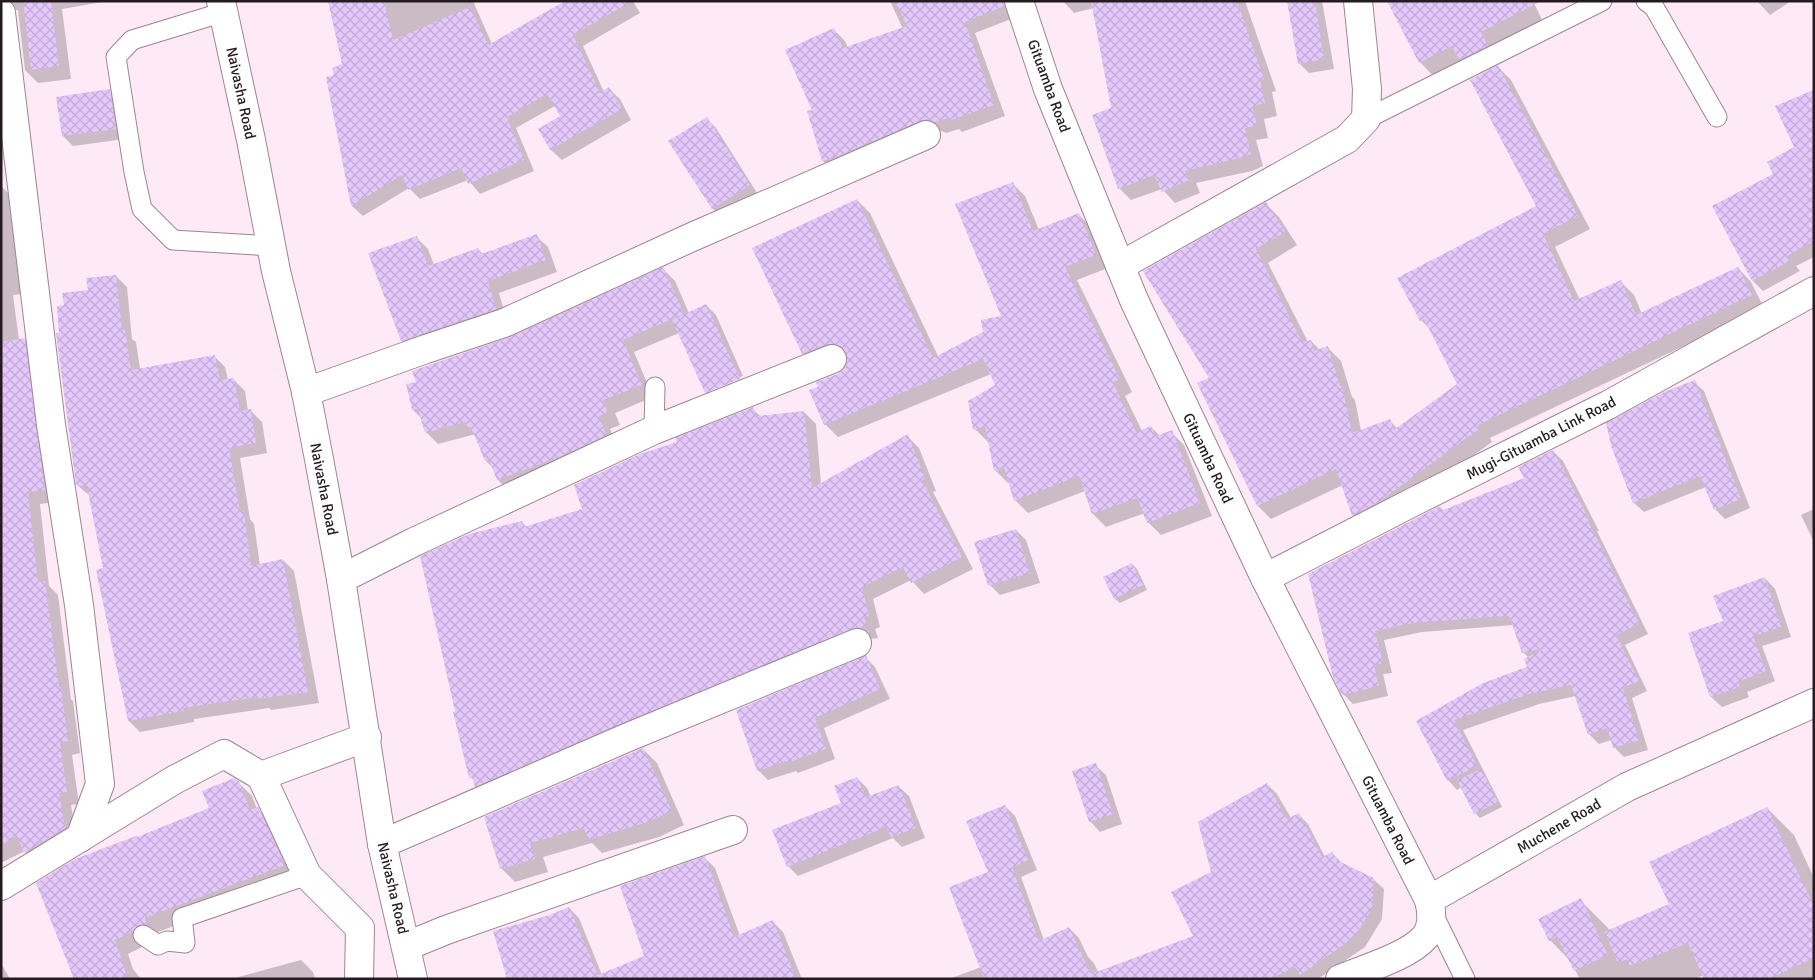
<svg xmlns="http://www.w3.org/2000/svg" width="1815" height="980" font-family="Signika,sans-serif">
<style>
.shadow{fill:#0003}
.building{fill:url(#building-cross-hatch)}
.lines{fill:none;stroke-linecap:round;stroke-linejoin:round}
.lane-casing{stroke:#9c8593;stroke-width:21}
.street-casing{stroke:#9c8593;stroke-width:30}
.secondary-casing{stroke:#9c8593;stroke-width:30}
.lane{stroke:#fff;stroke-width:19}
.street{stroke:#fff;stroke-width:28}
.secondary{stroke:#fff;stroke-width:28}
.labels{text-anchor:middle;stroke-width:4;stroke-linejoin:round;paint-order:stroke}
.street-label{font-size:15px;fill:#241b21;stroke:#fff}
</style>
<defs>
<pattern id="building-cross-hatch" width="8" height="8" patternUnits="userSpaceOnUse" patternTransform="scale(1.25)"><rect width="8" height="8" fill="#e4c7fb"/><path d="M0 0l8 8M0 8l8-8" fill="none" stroke="#c3aad7"/></pattern>
</defs>
<rect width="100%" height="100%" fill="#feeaf6"/>
<!-- shadow -->
<g class="shadow">
<path d="M1 1H108L62 9 71 79 38 83 25 70 18 10H13Z"/>
<path d="M328 1H473L492 44 565 3 564 1H633L640 13 583 46 604 92 609 89 620 99 631 120 562 160 551 150 539 130 562 117 555 106 516 128 534 171 480 194 468 180 420 199 409 188 363 216 352 206 327 78 336 75 344 65Z"/>
<path d="M890 1H1003L1011 19 975 33 1005 116 962 132 959 129 946 133 939 130 931 131 834 172 823 161 813 110 834 30 845 41 848 48 903 29Z"/>
<path d="M1063 1H1245L1276 91 1272 92 1277 116 1264 119 1268 138 1256 140 1263 166 1252 171 1196 183 1200 193 1175 203 1162 189 1131 200 1119 188 1112 109 1094 8 1074 13Z"/>
<path d="M1289 1H1322L1334 69 1309 73 1299 63Z"/>
<path d="M1533 1 1543 22 1434 77 1420 62Z"/>
<path d="M1757 1H1791L1770 15Z"/>
<path d="M1498 67 1511 80 1590 229 1555 247 1580 300 1621 282 1634 295 1642 314 1738 268 1751 282 1764 308 1490 438 1492 442 1393 514 1366 528 1353 515 1343 485 1271 519 1258 506 1199 384 1210 378 1266 204 1279 217 1297 245 1268 263 1308 342 1311 341 1320 350 1328 348 1341 361 1352 397 1355 400 1361 431 1390 421 1397 428 1459 384 1430 329 1421 320 1538 206Z"/>
<path d="M109 91 119 101 125 139 73 146 63 136Z"/>
<path d="M1814 91V257L1796 266 1800 271 1763 291 1753 281 1714 206 1775 174 1795 148Z"/>
<path d="M706 118 716 128 759 196 723 218 712 208Z"/>
<path d="M1012 183 1025 196 1039 230 1079 215 1092 228 1108 268 1077 280 1132 392 1125 396 1142 431 1151 427 1160 436 1171 432 1184 445 1212 516 1161 535 1148 522 1145 513 1106 527 1093 514 1085 491 1028 513 1015 500 1010 483H1008L995 470 989 442H988L975 429 997 386 991 374 838 437 825 424 820 387 845 370 849 361 848 356 840 357 817 366 803 353 857 200 870 213 938 356 984 332 1002 317Z"/>
<path d="M1 186 9 194 21 294 13 295 19 340 24 339 37 352 57 502 40 504 49 586 58 595 71 699 73 701 80 753 72 755 79 804 71 805 77 841 38 865 25 851 1 863Z"/>
<path d="M536 236 548 247 557 272 499 293 507 321 414 352 402 341 369 254 416 237 428 249 434 265 478 249 483 254Z"/>
<path d="M663 269 675 281 689 313 706 305 716 315 743 376 709 390V393L744 378 749 389 716 402 706 392 679 333 634 352 653 397 615 413 620 425 610 429 618 447 510 492 498 480 493 468 486 461 476 434 438 444 426 432 422 419 413 410 418 383 511 338Z"/>
<path d="M116 276 127 287 132 339 136 342 140 369 214 356 225 367 228 380H234L245 391 248 411 250 410 262 422 267 453 240 458 250 519 254 524 260 565 283 560 294 571 319 703 271 710 269 708 194 719V722L140 732 129 721 98 571 104 569 90 496 77 485 57 334H61L65 306Z"/>
<path d="M1694 382 1704 391 1750 508 1725 519 1715 509 1706 487 1644 512 1634 503 1612 446Z"/>
<path d="M753 409 761 417 804 412 816 424 821 484 907 436 919 448 936 491 933 492 973 569 924 594 911 580 873 599 880 627 875 629 878 638 863 640 488 798 476 786 475 781 470 777 456 712 522 522 527 528 584 510 678 443Z"/>
<path d="M1553 451 1563 461 1599 531H1597L1648 634 1625 645 1647 691 1632 698 1648 750 1624 757 1614 747 1612 740 1599 744 1589 734 1576 696 1539 704 1463 730 1502 807 1480 818 1475 813 1462 787 1457 790 1448 780 1421 719 1529 668V658L1523 652 1514 625 1422 632 1384 640 1392 673 1383 674 1388 696 1353 704 1343 694 1334 676 1440 507 1444 511 1525 479Z"/>
<path d="M1814 509V542L1801 515Z"/>
<path d="M1016 530 1026 540 1040 583 1000 595 990 585Z"/>
<path d="M1132 564 1137 569 1147 590 1120 603 1115 599 1105 577Z"/>
<path d="M1765 578 1775 589 1791 637 1762 646 1775 681 1747 692 1749 697 1722 707 1711 697 1689 634 1724 622Z"/>
<path d="M865 657 875 667 890 699 824 728 835 759 798 773 796 771 768 780 758 770Z"/>
<path d="M643 749 657 763 684 825 659 837 602 853 592 843 543 857 548 872 515 882 501 868 486 817Z"/>
<path d="M1095 765 1106 775 1122 824 1100 832 1090 821Z"/>
<path d="M857 778 867 788 871 797 898 786 909 796 925 838 902 847 893 838 798 876 788 866 842 803Z"/>
<path d="M238 782 252 796 257 809 272 822 298 879 158 932 160 938 128 954 133 969 141 979H76L137 838 211 809Z"/>
<path d="M1267 784 1277 794 1291 818 1298 814 1308 824 1325 857 1332 853 1342 863 1373 879 1384 889 1382 919 1365 947 1318 979H949L981 967 990 873 1005 806 1015 816 1037 870 1021 877 1044 940 1069 928 1079 938 1088 957 1094 963 1098 972 1195 937 1212 872Z"/>
<path d="M1767 808 1794 835 1814 878V979H1706L1704 975 1693 979H1580L1570 961 1550 940 1580 900 1607 927 1610 931 1671 905Z"/>
<path d="M705 858 715 868 740 936 773 922 783 932 802 979H509L551 916 569 908 579 918 602 975 646 956Z"/>
<path d="M301 960 313 972 315 979H231Z"/>
<path d="M1 963 10 979H1Z"/>
</g>
<!-- building -->
<g class="building">
<path d="M23 1H51L59 66 31 70Z"/>
<path d="M328 1H384L393 40 470 7 488 45 565 1H632L573 35 600 93 609 87 622 109 550 150 538 129 560 116 547 94 507 117 524 160 468 184 461 168 408 190 402 175 351 206 326 77 334 75 332 68 342 64Z"/>
<path d="M895 1H1004V6L965 22 994 105 949 121 948 118 935 122 927 119 920 121 838 156 822 161 807 111 812 110 785 50 834 28 843 48 907 26Z"/>
<path d="M1091 1H1237L1264 79 1260 80 1265 103 1252 106 1257 125 1245 128 1251 154 1240 158 1185 171 1189 180 1162 192 1154 175 1118 189 1092 115 1111 108Z"/>
<path d="M1287 1H1315L1324 59 1298 64Z"/>
<path d="M1387 1H1541L1481 32 1488 46 1459 60 1452 46 1419 63Z"/>
<path d="M1498 65 1578 216 1543 234 1574 301 1621 280 1636 315 1738 267 1752 295 1478 425 1479 429 1380 501 1352 516 1336 469 1257 506 1197 383 1209 378 1143 271 1266 202 1285 232 1256 249 1302 342 1311 340 1314 351 1328 346 1340 386H1342L1352 433 1390 419 1394 430 1457 384 1424 319 1420 321 1397 278 1536 206 1470 80Z"/>
<path d="M110 89 116 129 62 136 56 97Z"/>
<path d="M1814 90V241L1787 256 1790 261 1752 281 1712 206 1773 174 1767 162 1794 147 1775 106Z"/>
<path d="M707 117 750 185 712 209 668 141Z"/>
<path d="M1013 182 1033 231 1079 213 1096 255 1065 267 1120 379 1113 382 1136 432 1151 426 1156 436 1172 430 1200 503 1147 523 1137 498 1092 514 1079 476 1014 501 1004 468 994 471 985 427 973 430 968 401 995 385 983 359 824 425 809 390 818 387 816 382 838 374 844 369 847 361 846 353 841 346 834 344H826L802 354 752 248 857 199 933 358 983 332 981 320 1001 316 955 204Z"/>
<path d="M537 234 546 260 488 281 496 309 401 341 368 253 417 236 428 266 478 248 481 254Z"/>
<path d="M663 267 684 314 623 340 642 385 603 400 608 413 599 416 606 435 564 455 497 480 489 460 485 461 471 427 467 428 465 422 425 433 418 409 412 410 406 384 416 382 412 371 510 337Z"/>
<path d="M116 275 122 330H125L131 370 215 355 220 380 234 378 240 411 251 409 256 443 229 448 240 512 244 511 251 566 283 559 308 692 259 699 258 697 183 708 184 711 128 721 96 570 103 568 87 487 76 485 56 333H59L57 306 64 305 62 293 88 290 86 278Z"/>
<path d="M706 304 740 379 705 393 672 320Z"/>
<path d="M25 338 45 490 28 492 38 582 45 581 59 688 61 687 68 741 60 742 67 792 59 793 65 828 24 853 17 836 1 845V342Z"/>
<path d="M1695 380 1741 499 1714 510 1700 476 1633 503 1611 446 1606 423 1664 392Z"/>
<path d="M753 407 757 416 804 411 812 488 908 434 925 479 922 480 962 557 911 583 903 567 862 587 869 616 864 617 867 627 851 629 620 724 475 787 472 777 469 778 453 712 455 711 420 556 469 534 522 521 524 527 582 509 574 485 640 454 677 442 675 438Z"/>
<path d="M1553 450 1590 521H1588L1639 624 1616 635 1639 681 1623 688 1639 740 1613 748 1607 728 1588 735 1571 685 1529 694 1454 720 1477 766 1447 781 1416 721 1483 683 1527 667 1524 659 1545 648 1522 653 1509 616 1412 623 1375 631 1383 663 1374 665 1379 686 1342 695 1333 677 1308 574 1440 506 1441 511 1524 478 1518 467Z"/>
<path d="M1016 529 1030 573 988 586 974 542Z"/>
<path d="M1132 563 1143 585 1114 599 1103 577Z"/>
<path d="M1765 577 1781 627 1753 636 1766 671 1738 682 1740 687 1710 697 1688 633 1723 621 1713 596Z"/>
<path d="M866 655 880 689 815 718 826 749 787 763 786 761 757 771 736 710Z"/>
<path d="M643 748 672 811 645 823 588 840 584 828 530 843 535 859 500 869 484 817Z"/>
<path d="M1096 763 1113 814 1089 822 1072 771Z"/>
<path d="M1481 769 1498 802 1474 814 1457 780Z"/>
<path d="M857 777 866 797 899 785 916 828 891 837 886 827 787 867 772 830 841 803 834 786Z"/>
<path d="M234 778 239 781 250 810 258 807 285 865 145 918 147 925H138L132 932 115 940 128 979H74L36 883 75 859 136 836 137 837 209 808 202 791Z"/>
<path d="M1267 783 1287 819 1299 813 1322 857 1332 852 1338 861 1374 878 1372 908 1355 937 1300 975 1295 967 1270 979H984L949 887 988 872 966 821 1005 805 1028 860 1012 867 1039 941 1069 927 1091 974 1193 936 1171 892 1211 872 1198 822Z"/>
<path d="M1767 807 1814 906V958L1769 979H1704L1688 943 1630 966 1627 959 1618 963 1604 932 1669 904 1649 862Z"/>
<path d="M705 856 734 937 773 920 796 979H507L493 931 550 915 569 907 598 975 644 956 620 886Z"/>
<path d="M1581 898 1608 955 1574 971 1557 937 1549 941 1538 919Z"/>
</g>
<g class="lines">
<!-- lane casing -->
<g class="lane-casing">
<g id="lane">
<path d="M1646 1 1654 7 1717 117"/>
<path d="M224 12 132 40 116 57 134 172 142 209 173 240 271 246"/>
<path d="M1366 119 1602 1"/>
<path d="M654 430 655 387"/>
<path d="M1433 914 1465 979"/>
<path d="M143 935 158 945 167 941 185 943 182 918 307 875"/>
</g>
</g>
<!-- street casing -->
<g class="street-casing">
<g id="street">
<path d="M1019 1 1048 89 1134 300 1265 578 1429 900"/>
<path d="M1120 266 1347 139 1366 119 1367 89 1358 1"/>
<path d="M306 392 426 349 504 323 692 237 926 135"/>
<path d="M1265 578 1417 500 1608 405 1814 291"/>
<path d="M341 579 414 542 654 430 832 359"/>
<path d="M261 776 307 875 360 928 359 979"/>
<path d="M382 844 626 738 857 643"/>
<path d="M1 886 174 780 224 754 261 776 367 737"/>
<path d="M407 946 446 930 733 830"/>
<path d="M1340 979C1364 969 1409 956 1425 937 1433 927 1432 912 1429 900L1627 787 1814 703"/>
</g>
</g>
<!-- secondary casing -->
<g class="secondary-casing">
<g id="secondary">
<path d="M221 1 251 140 276 271 306 392 319 459 341 579 382 844 413 979"/>
<path d="M1 13 51 425 79 605 100 784 80 838"/>
</g>
</g>
<!-- lane -->
<use href="#lane" class="lane"/>
<!-- street -->
<use href="#street" class="street"/>
<!-- secondary -->
<use href="#secondary" class="secondary"/>
</g>
<g class="labels">
<!-- street labels -->
<g class="street-label">
<text transform="translate(1049 86) rotate(70)" y="5">Gituamba Road</text>
<text transform="translate(241 93) rotate(78)" y="5">Naivasha Road</text>
<text transform="translate(1541 438) rotate(-27)" y="5">Mugi-Gituamba Link Road</text>
<text transform="translate(1208 458) rotate(65)" y="5">Gituamba Road</text>
<text transform="translate(324 489) rotate(79)" y="5">Naivasha Road</text>
<text transform="translate(1388 820) rotate(63)" y="5">Gituamba Road</text>
<text transform="translate(1559 826) rotate(-30)" y="5">Muchene Road</text>
<text transform="translate(393 888) rotate(77)" y="5">Naivasha Road</text>
</g>
</g>
<!-- border -->
<rect width="1815" height="980" fill="none" stroke="#241b21" stroke-width="5"/>
</svg>
